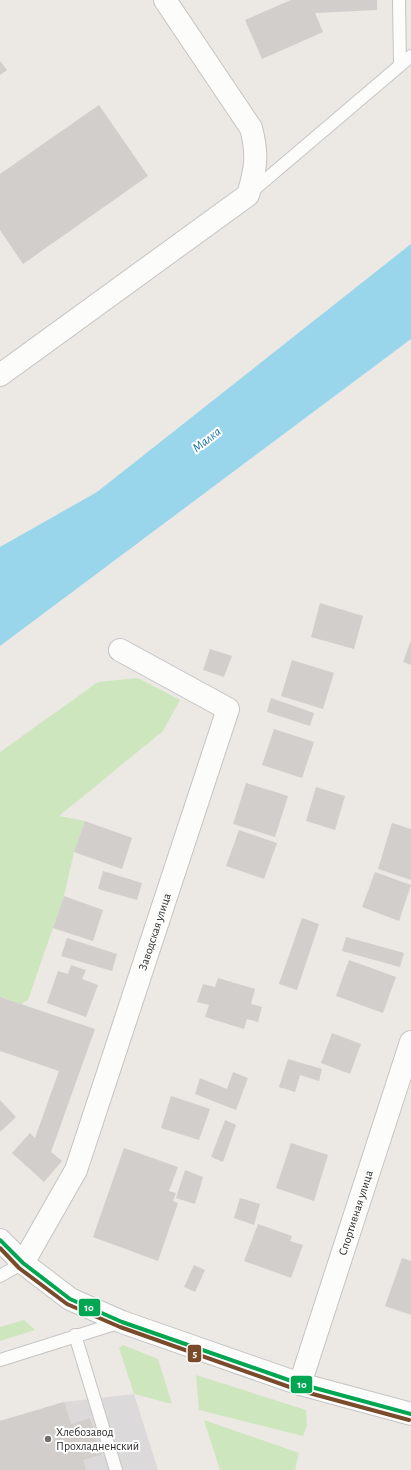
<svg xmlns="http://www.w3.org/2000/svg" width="411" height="1470" font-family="'Alegreya Sans',sans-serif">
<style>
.industrial{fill:#dcd9db}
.green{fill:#cee6be}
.water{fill:#99d6ec}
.building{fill:#d1cecb}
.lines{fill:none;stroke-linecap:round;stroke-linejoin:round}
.service-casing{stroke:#c5c4c5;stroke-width:14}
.minor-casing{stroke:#c5c4c5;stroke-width:24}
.tertiary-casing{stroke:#c5c4c5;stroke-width:24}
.service{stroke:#fcfcfb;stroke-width:12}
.minor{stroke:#fcfcfb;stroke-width:22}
.tertiary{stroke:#fcfcfb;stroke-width:22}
.bus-1-casing{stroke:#fff;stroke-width:7}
.bus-2-casing{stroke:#fff;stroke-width:7}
.bus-1{stroke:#00a651;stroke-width:4}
.bus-2{stroke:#7a4b2a;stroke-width:4}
.poi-dot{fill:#706f6e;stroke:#fff;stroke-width:1.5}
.labels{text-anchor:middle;stroke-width:4;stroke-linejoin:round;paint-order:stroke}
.street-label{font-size:12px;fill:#2e2e2e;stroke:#fff}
.poi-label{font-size:12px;fill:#2e2e2e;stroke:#fff;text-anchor:start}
.water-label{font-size:13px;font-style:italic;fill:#0d6fa3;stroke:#fff}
.line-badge{stroke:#fff;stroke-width:1.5}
.badge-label{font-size:11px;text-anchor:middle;font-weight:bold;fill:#fff}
</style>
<rect width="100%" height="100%" fill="#ece8e4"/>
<!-- industrial -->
<path class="industrial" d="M134 1394 158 1470H0V1421L64 1402Z"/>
<!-- green -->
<g class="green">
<path d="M138 678 180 700 163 731 59 816 85 821 74 852 64 896 28 1000 21 1004 0 997V752L98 682Z"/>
<path d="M24 1320 35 1330 0 1341V1327Z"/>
<path d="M123 1345 158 1359 172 1404 134 1394 119 1348Z"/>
<path d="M196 1375 306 1410 307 1425 303 1436 199 1410Z"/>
<path d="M204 1420 299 1453 295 1470H220Z"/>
</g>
<!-- water -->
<path class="water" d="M411 244V339L0 646V547L97 492Z"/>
<!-- building -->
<g class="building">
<path d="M291 0H377V10L315 13 323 32 262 59 245 20Z"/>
<path d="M0 61 7 70 0 75Z"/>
<path d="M99 105 148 176 23 264 0 230V174Z"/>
<path d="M320 603 363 616 354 649 311 637Z"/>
<path d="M411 640V665L403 662Z"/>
<path d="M210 649 232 656 224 677 203 670Z"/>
<path d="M292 660 334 673 323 709 281 696Z"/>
<path d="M271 698 314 713 310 726 267 712Z"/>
<path d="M274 729 314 742 302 778 262 765Z"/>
<path d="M246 783 288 796 275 837 233 824Z"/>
<path d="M316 787 345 796 335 830 306 821Z"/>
<path d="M85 821 132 838 122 869 74 852Z"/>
<path d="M392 823 411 829V880L378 869Z"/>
<path d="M239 830 277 843 264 879 226 866Z"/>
<path d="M103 871 142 883 137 900 98 889Z"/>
<path d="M375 872 411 885 399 921 362 907Z"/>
<path d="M64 896 103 910 93 941 53 928Z"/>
<path d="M302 918 319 924 297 990 279 984Z"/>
<path d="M346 937 404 953 400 967 342 951Z"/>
<path d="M67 938 117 954 112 971 61 956Z"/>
<path d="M349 960 396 977 383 1013 336 996Z"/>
<path d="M71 965 86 970 82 979 98 985 86 1017 47 1003 58 971 68 974Z"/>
<path d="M218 978 255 989 251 1004 262 1007 258 1022 247 1019 244 1029 205 1017 209 1005 197 1002 203 984 215 987Z"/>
<path d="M0 997 95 1029 51 1152 62 1161 44 1182 12 1153 30 1133 35 1138 59 1071 0 1051Z"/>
<path d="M332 1033 361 1044 350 1074 321 1063Z"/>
<path d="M288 1059 322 1069 319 1081 300 1075 295 1092 279 1087Z"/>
<path d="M233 1072 248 1078 236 1110 195 1094 200 1078 227 1089Z"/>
<path d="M171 1096 210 1109 199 1140 161 1128Z"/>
<path d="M0 1100 16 1117 0 1132Z"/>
<path d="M225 1120 236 1125 223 1162 211 1157Z"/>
<path d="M291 1143 328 1155 314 1201 276 1188Z"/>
<path d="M124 1148 178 1167 169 1191 176 1193 173 1201 178 1203 158 1261 93 1237Z"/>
<path d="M185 1170 203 1177 195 1204 176 1198Z"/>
<path d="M240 1198 260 1204 254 1225 234 1218Z"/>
<path d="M258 1224 292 1236 290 1241 303 1245 291 1278 244 1261Z"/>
<path d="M402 1258 411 1261V1315L385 1306Z"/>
<path d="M194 1265 205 1270 195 1292 184 1287Z"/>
<path d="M64 1402 71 1424 90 1418 101 1455 83 1460 86 1470H0V1421Z"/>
</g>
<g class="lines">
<!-- service casing -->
<g class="service-casing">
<g id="service">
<path d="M399 0 400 65"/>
<path d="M250 193 411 56"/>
<path d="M0 1276 23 1263"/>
<path d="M75 1335 116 1470"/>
<path d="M0 1360 121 1322"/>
</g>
</g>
<!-- minor casing -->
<g class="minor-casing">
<g id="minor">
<path d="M0 375 248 195C256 169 258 154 251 128L165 0"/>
<path id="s1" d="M23 1263 76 1170 228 709 120 650"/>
<path id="s2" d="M300 1384 411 1042"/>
</g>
</g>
<!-- tertiary casing -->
<g class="tertiary-casing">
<path id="tertiary" d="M0 1240 23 1263 70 1299 122 1322 300 1384 411 1414"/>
</g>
<!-- service -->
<use href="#service" class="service"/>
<!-- minor -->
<use href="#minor" class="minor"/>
<!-- tertiary -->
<use href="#tertiary" class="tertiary"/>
<!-- bus-1 casing -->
<g class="bus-1-casing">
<path id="bus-1" d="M0 1240 23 1263 70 1299 122 1322 300 1384 411 1414"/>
</g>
<!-- bus-2 casing -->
<g class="bus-2-casing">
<path id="bus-2" d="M0 1248 19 1268 67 1304 120 1327 298 1390 409 1420"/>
</g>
<!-- bus-1 -->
<use href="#bus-1" class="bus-1"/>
<!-- bus-2 -->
<use href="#bus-2" class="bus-2"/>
</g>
<!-- markers -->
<circle class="poi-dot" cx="48" cy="1439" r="4"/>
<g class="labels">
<!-- street labels -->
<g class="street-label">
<text dy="4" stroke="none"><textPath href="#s1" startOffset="358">Заводская улица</textPath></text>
<text dy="4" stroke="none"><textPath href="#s2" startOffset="180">Спортивная улица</textPath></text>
</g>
<!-- poi labels -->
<g class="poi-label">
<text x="56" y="1436">Хлебозавод<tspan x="56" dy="14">Прохладненский</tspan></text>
</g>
<!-- water labels -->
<g class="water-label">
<text transform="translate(206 439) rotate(-38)" y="5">Малка</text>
</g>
</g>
<g class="line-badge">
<rect x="78" y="1298" width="23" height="19" rx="4" fill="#00a651"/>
<rect x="187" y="1344" width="15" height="19" rx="4" fill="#7a4b2a"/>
<rect x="290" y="1375" width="23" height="19" rx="4" fill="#00a651"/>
</g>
<g class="badge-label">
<text x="89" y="1311">10</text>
<text x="195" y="1357">5</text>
<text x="302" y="1388">10</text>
</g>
</svg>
